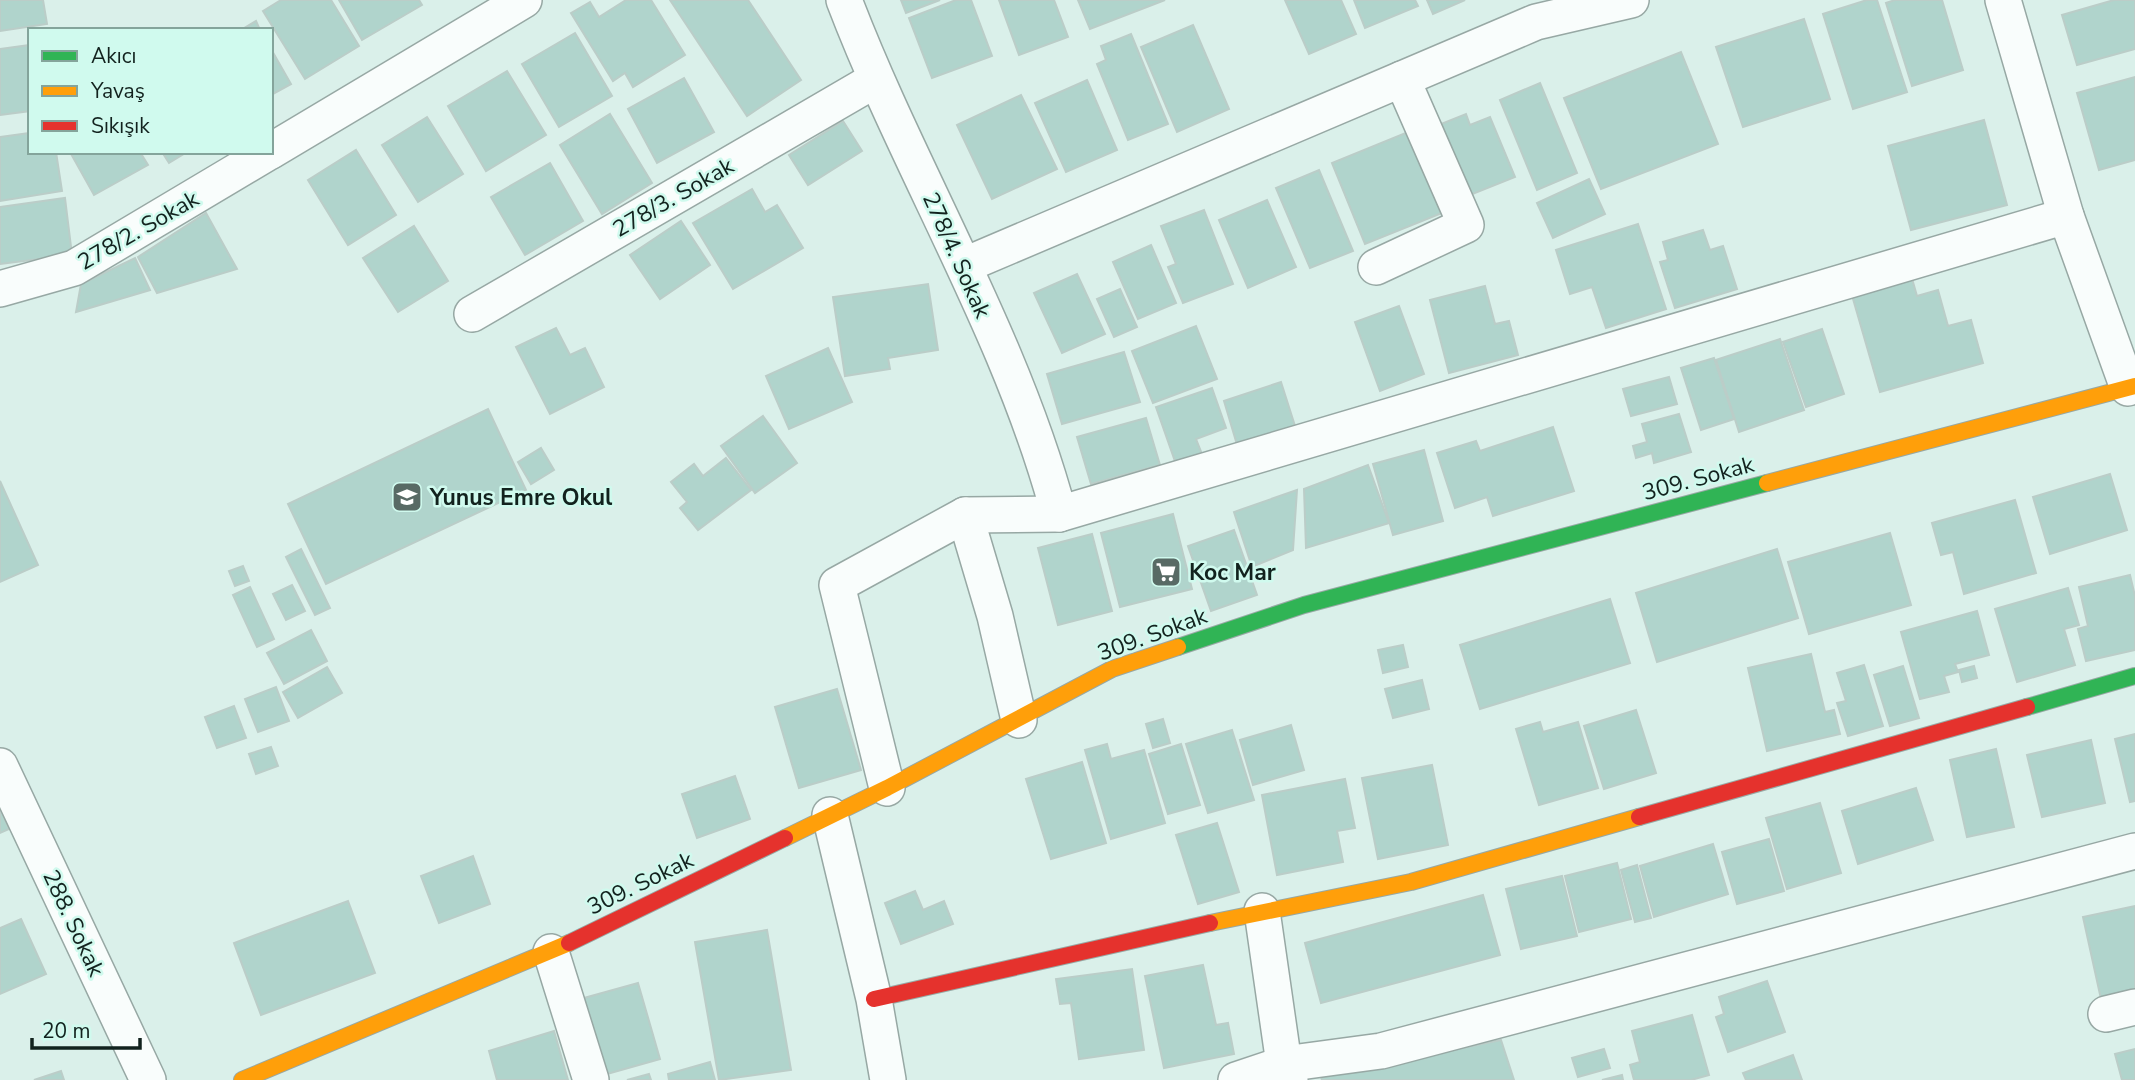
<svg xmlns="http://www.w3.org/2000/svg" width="2135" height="1080" font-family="'Nunito Sans',sans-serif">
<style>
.building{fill:#b0d4cc;stroke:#bbcdc8;stroke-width:2}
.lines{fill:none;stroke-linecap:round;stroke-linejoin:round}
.street-casing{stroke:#97a8a4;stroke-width:38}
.fast-casing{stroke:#97a8a4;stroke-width:18}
.slow-casing{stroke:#97a8a4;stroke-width:18}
.jam-casing{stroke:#97a8a4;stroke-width:18}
.street{stroke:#f9fdfc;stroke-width:35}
.fast{stroke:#30b455;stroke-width:16}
.slow{stroke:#ff9f0a;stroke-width:16}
.jam{stroke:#e5322d;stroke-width:16}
.labels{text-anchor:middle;stroke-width:5;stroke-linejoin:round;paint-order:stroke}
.street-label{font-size:23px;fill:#12221e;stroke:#d0faee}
.poi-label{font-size:23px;font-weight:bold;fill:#12221e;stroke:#d0faee;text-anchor:start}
</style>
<rect width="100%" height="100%" fill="#daf0ea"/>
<!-- building -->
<g class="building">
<path d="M0 0H43L47 24 0 31Z"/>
<path d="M281 0H331L359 46 305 79 263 11Z"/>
<path d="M339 0H419L422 5 362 40Z"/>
<path d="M626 0H651L685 55 633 87 625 73 613 81 571 13 590 2 599 17Z"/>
<path d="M670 0H748L801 80 747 116Z"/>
<path d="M901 0H940L906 13Z"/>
<path d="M956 0H971L992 56 932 78 909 18Z"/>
<path d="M999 0H1054L1068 37 1019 55Z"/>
<path d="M1078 0H1165L1090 29Z"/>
<path d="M1285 0H1341L1356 34 1309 54Z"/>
<path d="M1354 0H1415L1418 6 1365 28Z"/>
<path d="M1427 0H1465L1433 14Z"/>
<path d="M1867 0H1877L1907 92 1853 109 1823 14Z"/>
<path d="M1895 0H1942L1963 70 1912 86 1886 3Z"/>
<path d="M2114 0H2135V49L2077 65 2062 15Z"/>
<path d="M1804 19 1830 99 1743 127 1716 47Z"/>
<path d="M256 21 260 30H241Z"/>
<path d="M1193 25 1229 109 1177 132 1141 47Z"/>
<path d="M575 33 612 96 559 127 522 64Z"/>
<path d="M1131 34 1168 124 1128 140 1097 64 1106 60 1101 46Z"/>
<path d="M30 45V111L0 115V49Z"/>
<path d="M271 49 291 84 271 95Z"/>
<path d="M1681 52 1718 144 1601 189 1564 98Z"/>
<path d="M507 71 546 135 486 171 448 106Z"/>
<path d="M2135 77V160L2099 170 2077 93Z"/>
<path d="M684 78 714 132 657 163 628 109Z"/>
<path d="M1087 80 1117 150 1066 172 1035 103Z"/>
<path d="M1540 83 1577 173 1537 190 1500 100Z"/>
<path d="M1021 95 1057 169 992 199 957 125Z"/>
<path d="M610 114 652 183 602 214 560 145Z"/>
<path d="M1466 114 1470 125 1490 117 1515 177 1470 195 1441 124Z"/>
<path d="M427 117 463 174 418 202 382 145Z"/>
<path d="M1984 120 2007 205 1911 230 1888 146Z"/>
<path d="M843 121 862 151 808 185 789 155Z"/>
<path d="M1408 132 1442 213 1365 244 1332 163Z"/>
<path d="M30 133V152H56L62 191 0 201V137Z"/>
<path d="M356 150 396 215 348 245 308 180Z"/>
<path d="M70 152H140L148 165 94 195Z"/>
<path d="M162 152H187L169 163Z"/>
<path d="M550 163 583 221 525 255 491 197Z"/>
<path d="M1319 170 1353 251 1310 268 1276 188Z"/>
<path d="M1589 179 1605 214 1553 238 1537 203Z"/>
<path d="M752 189 765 212 777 205 803 248 733 289 693 223Z"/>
<path d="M65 198 72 255 0 264V207Z"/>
<path d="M1267 200 1296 267 1248 288 1219 220Z"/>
<path d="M1204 210 1233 284 1183 303 1168 267 1176 264 1161 226Z"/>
<path d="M206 213 237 269 157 293 138 257Z"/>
<path d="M681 221 710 265 660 299 630 255Z"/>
<path d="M1638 224 1666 309 1606 328 1592 287 1570 294 1556 250Z"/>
<path d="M414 226 448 281 398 312 363 258Z"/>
<path d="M1703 230 1710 250 1723 246 1737 289 1675 308 1660 262 1668 260 1663 242Z"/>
<path d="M1151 245 1176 303 1138 319 1113 262Z"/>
<path d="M135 258 150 290 76 312 81 284Z"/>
<path d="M1077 274 1105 334 1062 353 1034 293Z"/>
<path d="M1911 275 1917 296 1938 290 1948 326 1971 320 1983 363 1880 392 1851 292Z"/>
<path d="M928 284 938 350 888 358 890 369 845 376 833 297Z"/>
<path d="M1485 286 1495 324 1509 321 1518 355 1449 373 1430 300Z"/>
<path d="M1120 289 1137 327 1114 337 1097 299Z"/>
<path d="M1399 306 1424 374 1380 391 1355 322Z"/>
<path d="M1196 326 1217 379 1153 403 1132 351Z"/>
<path d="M556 328 570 355 585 348 604 387 550 414 516 347Z"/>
<path d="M1822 329 1844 394 1806 407 1783 342Z"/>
<path d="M1780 339 1804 410 1739 432 1716 360Z"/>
<path d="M828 348 852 402 789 429 766 376Z"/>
<path d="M1124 352 1140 402 1062 424 1047 374Z"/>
<path d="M1714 358 1734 419 1701 430 1681 368Z"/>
<path d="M1669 377 1677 404 1631 416 1623 389Z"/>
<path d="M1281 382 1296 429 1238 448 1224 401Z"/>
<path d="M1212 388 1226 428 1196 439 1204 459 1177 467 1156 407Z"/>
<path d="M488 409 526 490 326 584 288 504Z"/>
<path d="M1679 414 1691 452 1654 463 1652 453 1636 458 1633 446 1647 442 1642 424Z"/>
<path d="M763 416 797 463 755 493 721 446Z"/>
<path d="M1146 418 1160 465 1091 484 1077 437Z"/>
<path d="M1553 427 1574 491 1493 516 1487 497 1455 508 1437 453 1476 441 1480 451Z"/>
<path d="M541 448 554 470 531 484 518 462Z"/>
<path d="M1424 450 1443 521 1393 535 1373 464Z"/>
<path d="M726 458 751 490 698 530 680 508 687 502 671 482 694 464 703 476Z"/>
<path d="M1368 465 1389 523 1306 548 1304 489Z"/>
<path d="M2110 474 2127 530 2050 554 2033 497Z"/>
<path d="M0 481 38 565 0 582Z"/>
<path d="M1297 490 1293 550 1252 567 1234 512Z"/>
<path d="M2015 500 2036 573 1964 594 1953 552 1941 555 1932 523Z"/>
<path d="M1173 514 1192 589 1120 607 1101 533Z"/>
<path d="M1234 530 1257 595 1211 611 1188 546Z"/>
<path d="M1890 533 1911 605 1809 634 1788 562Z"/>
<path d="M1092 534 1112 611 1058 625 1038 548Z"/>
<path d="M301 549 330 608 315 615 286 557Z"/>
<path d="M1777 549 1798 618 1657 662 1636 593Z"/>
<path d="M243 566 249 581 235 586 229 571Z"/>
<path d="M2130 575 2135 596V650L2086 661 2078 629 2088 626 2079 587Z"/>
<path d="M292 585 305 611 286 620 273 594Z"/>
<path d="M250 587 274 639 257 647 233 595Z"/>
<path d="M2068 588 2079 625 2064 629 2075 665 2017 682 1995 609Z"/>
<path d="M1610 599 1630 663 1480 709 1460 645Z"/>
<path d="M1977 611 1989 655 1955 664 1958 672 1944 676 1949 692 1920 699 1901 632Z"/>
<path d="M311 630 327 661 284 684 267 653Z"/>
<path d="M1403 645 1408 667 1383 673 1378 650Z"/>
<path d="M1811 654 1825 712 1834 710 1840 734 1767 751 1748 668Z"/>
<path d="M1864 665 1883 726 1848 736 1837 703 1846 701 1837 673Z"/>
<path d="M1903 666 1919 718 1890 726 1874 675Z"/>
<path d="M1974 666 1977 678 1962 682 1959 670Z"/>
<path d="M327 667 342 693 298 718 283 692Z"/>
<path d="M1422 680 1429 709 1393 718 1385 689Z"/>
<path d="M276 687 289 721 258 732 245 699Z"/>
<path d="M837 689 861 770 799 788 775 707Z"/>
<path d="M234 706 246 738 217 748 205 717Z"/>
<path d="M1636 710 1656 773 1604 789 1584 726Z"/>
<path d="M1163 719 1170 743 1153 748 1146 724Z"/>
<path d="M1540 722 1543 732 1578 722 1598 788 1539 805 1516 729Z"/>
<path d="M1291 725 1304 770 1253 785 1240 740Z"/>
<path d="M1232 730 1254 800 1208 813 1186 744Z"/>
<path d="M2135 734V801L2130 802 2115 739Z"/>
<path d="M2091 740 2105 803 2042 817 2027 755Z"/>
<path d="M1107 744 1111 759 1144 750 1165 823 1111 839 1085 750Z"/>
<path d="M1181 744 1200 805 1168 814 1149 754Z"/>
<path d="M271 747 278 766 256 774 249 754Z"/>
<path d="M1996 749 2014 827 1967 837 1950 760Z"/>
<path d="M1082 762 1106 843 1051 859 1026 779Z"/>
<path d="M1432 765 1448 845 1378 859 1362 778Z"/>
<path d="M735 776 750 819 697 838 682 794Z"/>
<path d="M1345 779 1355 828 1337 831 1343 862 1277 875 1262 795Z"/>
<path d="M1916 788 1933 840 1858 864 1842 811Z"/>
<path d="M1820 803 1841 873 1787 889 1766 818Z"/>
<path d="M0 808 9 829 0 833Z"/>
<path d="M1217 823 1239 892 1198 904 1176 835Z"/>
<path d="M1769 839 1784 891 1737 904 1722 852Z"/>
<path d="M1713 844 1728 894 1654 917 1640 866Z"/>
<path d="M473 856 490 904 439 923 421 876Z"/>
<path d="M1617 863 1631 919 1579 932 1565 876Z"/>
<path d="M1637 865 1651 918 1635 922 1621 870Z"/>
<path d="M1562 876 1577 936 1521 949 1506 889Z"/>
<path d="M915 891 923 910 944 901 953 924 901 944 885 903Z"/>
<path d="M1483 895 1500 955 1321 1003 1305 943Z"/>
<path d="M348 901 375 973 261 1015 234 943Z"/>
<path d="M2135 906V992L2101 999 2083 917Z"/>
<path d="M21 919 46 974 0 994V928Z"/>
<path d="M767 930 791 1070 719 1080 695 942Z"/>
<path d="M1203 965 1216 1025 1228 1023 1234 1054 1164 1068 1145 976Z"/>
<path d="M1132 969 1144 1050 1079 1059 1071 1003 1060 1004 1056 979Z"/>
<path d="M1767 981 1785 1032 1728 1052 1716 1017 1724 1014 1719 997Z"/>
<path d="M638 983 660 1059 607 1074 584 998Z"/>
<path d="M1692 1015 1709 1075 1691 1080H1634L1630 1065 1640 1062 1632 1031Z"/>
<path d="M554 1031 568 1080H497L489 1051Z"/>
<path d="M1501 1040 1514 1080H1322L1321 1077Z"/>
<path d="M1604 1049 1610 1068 1578 1077 1572 1058Z"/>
<path d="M2135 1049V1080H2122L2115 1054Z"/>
<path d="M1793 1055 1802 1080H1746L1743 1073Z"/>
<path d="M710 1062 715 1080H669L668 1074Z"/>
<path d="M61 1071 64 1080H34Z"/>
<path d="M649 1074 651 1080H627Z"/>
<path d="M1622 1075 1623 1080H1602Z"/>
</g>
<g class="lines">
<!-- street casing -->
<g class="street-casing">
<g id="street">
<path d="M844 0C910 173 1011 334 1059 514"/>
<path d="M2003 0 2066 216 2128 388"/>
<path d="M271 151 524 0"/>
<path d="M965 265 1536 22 1631 0"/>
<path d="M1376 267 1466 225 1402 79"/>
<path d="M0 289 74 268 269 152"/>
<path d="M472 314 875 80"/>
<path d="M965 515 995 616 1019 720"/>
<path d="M0 766 148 1080"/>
<path d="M887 788 837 585 965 515 1059 514 2066 216"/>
<path d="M830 815 874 999 888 1080"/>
<path d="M1262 911 1284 1064 1290 1080"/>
<path d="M551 952 591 1080"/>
<path d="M2106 1014 2135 1007"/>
<path d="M1236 1080 1284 1064 1381 1051 2135 851"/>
</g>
</g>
<!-- fast casing -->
<g class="fast-casing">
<g id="fast">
<path d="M1178 647 1304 605 1767 483"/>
<path d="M2027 707 2135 676"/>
</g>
</g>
<!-- slow casing -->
<g class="slow-casing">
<g id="slow">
<path d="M1767 483 2135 386"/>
<path d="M785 838 887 788 1112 669 1178 647"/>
<path d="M1210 923 1411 882 1639 817"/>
<path d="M242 1080 569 943"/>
</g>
</g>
<!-- jam casing -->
<g class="jam-casing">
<g id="jam">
<path d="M1639 817 2027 707"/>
<path d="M569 943 785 838"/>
<path d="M874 999 1210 923"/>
</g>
</g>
<!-- street -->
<use href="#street" class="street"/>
<!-- fast -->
<use href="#fast" class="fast"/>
<!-- slow -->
<use href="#slow" class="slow"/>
<!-- jam -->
<use href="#jam" class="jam"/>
</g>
<!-- icons -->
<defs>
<g id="school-square" transform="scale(1.575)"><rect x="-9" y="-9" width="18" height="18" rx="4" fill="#586a65" stroke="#d0faee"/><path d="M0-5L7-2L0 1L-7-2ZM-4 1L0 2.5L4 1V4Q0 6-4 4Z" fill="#fff"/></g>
<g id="supermarket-square" transform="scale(1.575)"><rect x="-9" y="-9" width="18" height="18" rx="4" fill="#586a65" stroke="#d0faee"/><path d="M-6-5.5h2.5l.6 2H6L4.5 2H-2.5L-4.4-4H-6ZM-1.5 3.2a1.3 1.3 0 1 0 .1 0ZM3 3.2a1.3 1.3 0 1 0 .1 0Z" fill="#fff"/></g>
</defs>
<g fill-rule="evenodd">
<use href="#school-square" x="407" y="497"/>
<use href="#supermarket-square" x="1166" y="572"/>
</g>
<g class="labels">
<!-- street labels -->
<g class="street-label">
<text transform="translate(673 197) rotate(-30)" y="8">278/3. Sokak</text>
<text transform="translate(138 230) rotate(-30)" y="8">278/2. Sokak</text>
<text transform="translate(957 255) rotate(66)" y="8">278/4. Sokak</text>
<text transform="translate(1698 478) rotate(-15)" y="8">309. Sokak</text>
<text transform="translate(1152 634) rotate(-20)" y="8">309. Sokak</text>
<text transform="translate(640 883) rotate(-26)" y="8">309. Sokak</text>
<text transform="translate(74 923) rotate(65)" y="8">288. Sokak</text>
</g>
<!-- poi labels -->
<g class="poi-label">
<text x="430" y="505">Yunus Emre Okul</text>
<text x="1189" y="580">Koc Mar</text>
</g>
</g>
<!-- legend -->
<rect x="28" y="28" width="245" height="126" fill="#d0faee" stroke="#84a49b" stroke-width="2"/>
<rect x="42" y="51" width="35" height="10" fill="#30b455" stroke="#84a49b" stroke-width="2"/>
<text x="91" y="63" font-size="21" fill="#12221e">Akıcı</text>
<rect x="42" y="86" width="35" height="10" fill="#ff9f0a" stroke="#84a49b" stroke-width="2"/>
<text x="91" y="98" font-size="21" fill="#12221e">Yavaş</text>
<rect x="42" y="121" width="35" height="10" fill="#e5322d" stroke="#84a49b" stroke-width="2"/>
<text x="91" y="133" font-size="21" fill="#12221e">Sıkışık</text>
<!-- scale -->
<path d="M32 1038v10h108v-10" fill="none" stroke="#12221e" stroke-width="3.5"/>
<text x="42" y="1038" font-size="21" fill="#12221e" stroke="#d0faee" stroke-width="5" paint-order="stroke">20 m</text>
</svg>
